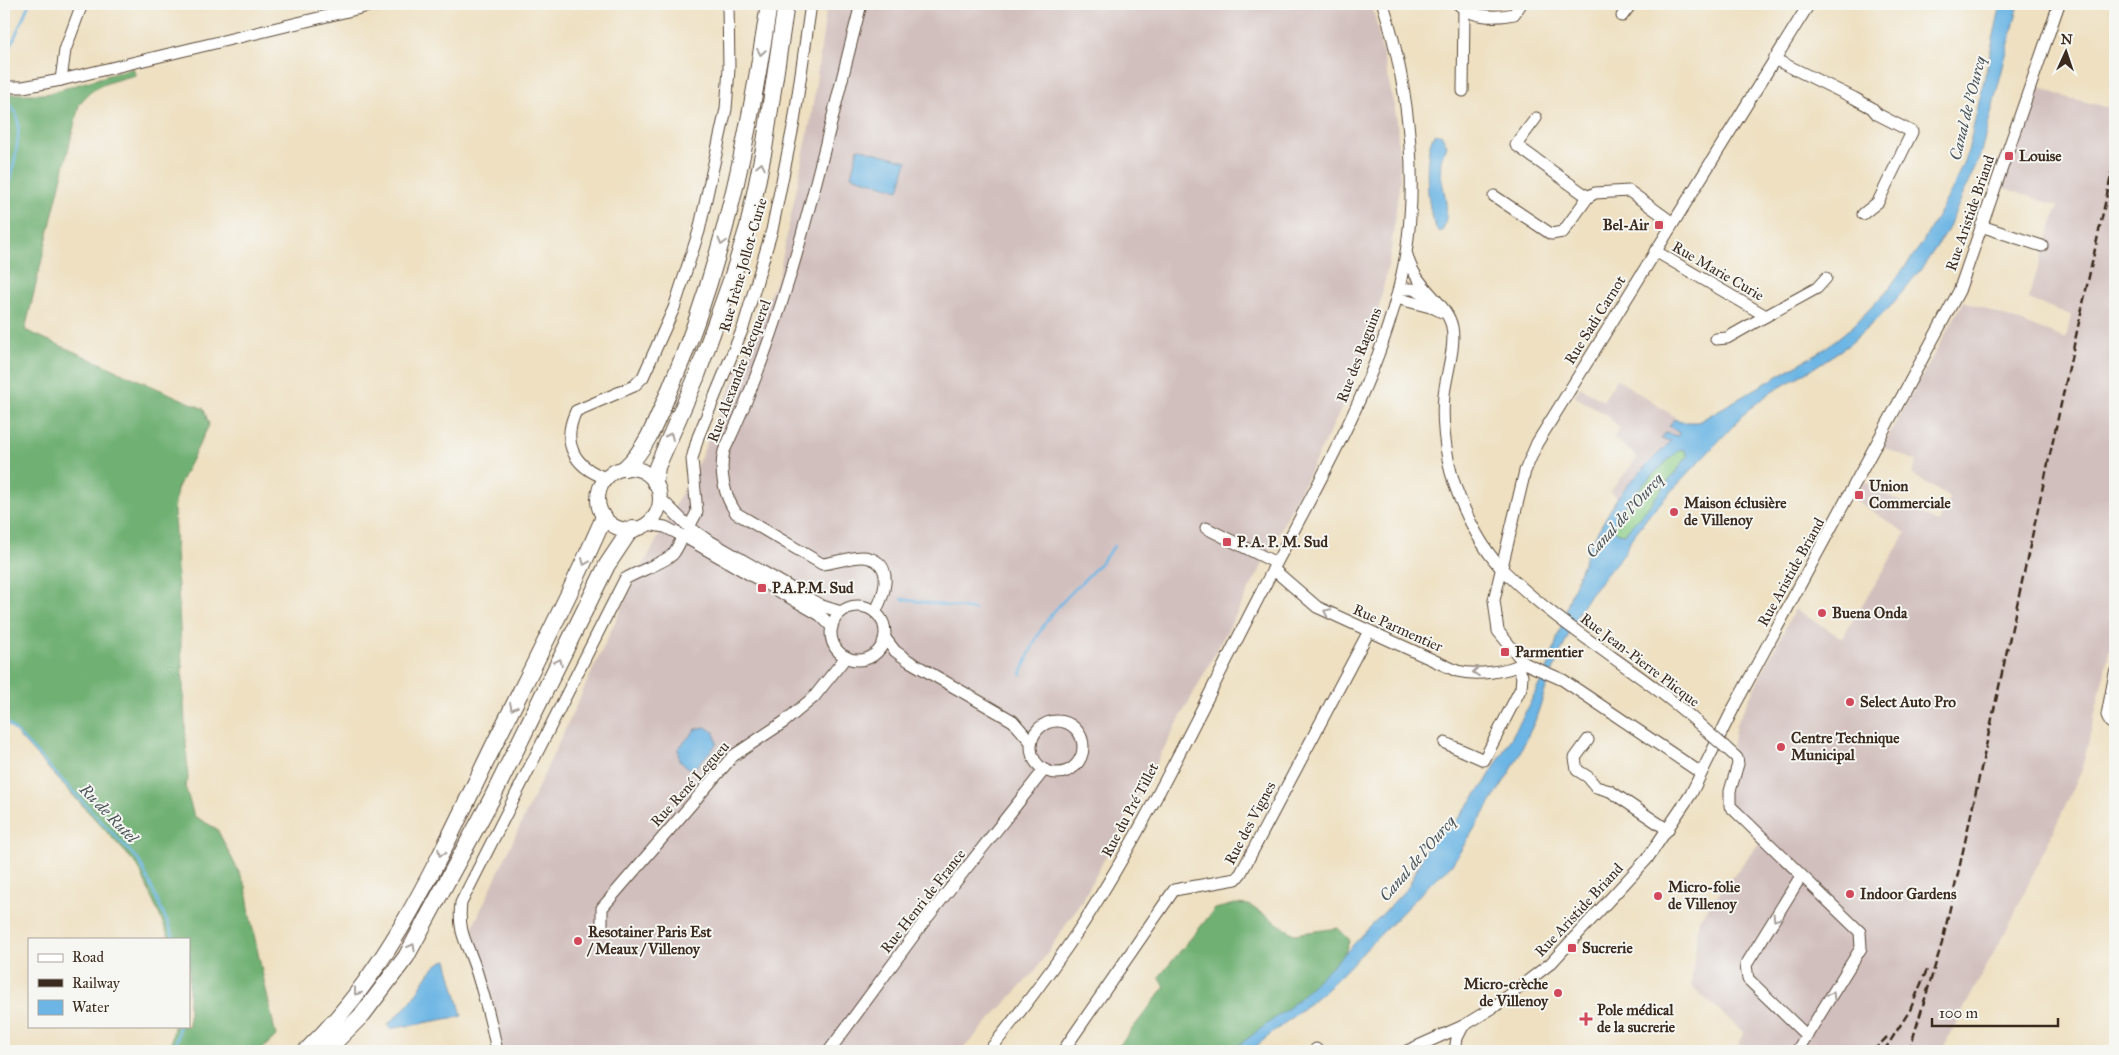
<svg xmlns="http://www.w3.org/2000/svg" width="2119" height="1055" font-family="'IM FELL Great Primer',serif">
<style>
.industrial{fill:#d1bfbd}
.green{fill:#8acd86;stroke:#627c52}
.forest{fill:#6fb073;stroke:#556d48}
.water{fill:#6cb5e4;stroke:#547081;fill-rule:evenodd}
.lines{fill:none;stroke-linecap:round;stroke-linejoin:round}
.stream{stroke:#6cb5e4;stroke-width:2.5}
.minor-casing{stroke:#564536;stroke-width:13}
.major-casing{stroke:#564536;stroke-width:16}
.highway-casing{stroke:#564536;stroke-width:18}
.minor{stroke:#fff;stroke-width:11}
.major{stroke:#fff;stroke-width:14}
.highway{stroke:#fff;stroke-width:16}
.rail{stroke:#3b2a1e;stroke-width:2.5;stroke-dasharray:8 4;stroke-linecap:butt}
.minor-bridge-casing{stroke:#564536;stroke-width:13;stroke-linecap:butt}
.minor-bridge{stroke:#fff;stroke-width:11}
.oneway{stroke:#a79f9a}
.poi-dot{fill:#d1495b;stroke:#f6f6f2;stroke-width:2}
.labels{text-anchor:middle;stroke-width:4;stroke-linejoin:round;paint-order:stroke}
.poi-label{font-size:15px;font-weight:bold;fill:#3b2a1e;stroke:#f6f6f2;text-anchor:start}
.street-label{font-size:15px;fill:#3b2a1e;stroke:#f6f6f2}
.water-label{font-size:16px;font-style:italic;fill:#4a5459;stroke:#f6f6f2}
</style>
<rect width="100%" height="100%" fill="#f6f6f2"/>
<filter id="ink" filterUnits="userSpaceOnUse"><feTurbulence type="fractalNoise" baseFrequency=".02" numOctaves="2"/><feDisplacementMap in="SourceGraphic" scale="10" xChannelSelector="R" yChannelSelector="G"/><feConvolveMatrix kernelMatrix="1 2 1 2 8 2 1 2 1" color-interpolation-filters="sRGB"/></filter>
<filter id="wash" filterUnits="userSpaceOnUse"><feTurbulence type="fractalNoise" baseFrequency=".0096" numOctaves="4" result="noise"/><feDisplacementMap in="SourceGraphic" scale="20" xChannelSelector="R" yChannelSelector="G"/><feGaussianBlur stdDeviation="1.12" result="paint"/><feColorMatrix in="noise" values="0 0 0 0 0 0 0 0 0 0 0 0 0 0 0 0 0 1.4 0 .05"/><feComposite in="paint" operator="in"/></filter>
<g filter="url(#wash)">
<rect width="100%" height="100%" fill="#eee0c1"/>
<!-- industrial -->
<g class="industrial">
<path d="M827 4H1370L1375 17 1397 120 1400 179 1390 257 1375 326 1346 400 1263 564 1083 899 1035 971 961 1051H502L469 935 631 588 700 459 779 274 811 118Z"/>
<path d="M2037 86 2065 97 2115 109V627L2082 770 2010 923 1941 1051H1737L1743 1032 1691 986 1699 919 1760 842 1723 802 1736 724 1795 609 1842 638 1906 533 1855 500 1864 482 1939 523 1950 498 1912 474 1917 461 1882 447 1964 301 2066 339 2071 315 2028 299 2058 206 2001 187Z"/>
<path d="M1617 379 1675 417 1669 426 1679 433 1678 436 1664 433 1661 439 1672 441 1630 482 1617 498 1610 492 1638 457 1613 438 1620 429 1607 415 1574 396 1580 387 1603 401Z"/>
</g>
<!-- green -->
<path class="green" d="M1684 449 1688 456 1646 510 1624 534 1618 533 1614 530C1611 510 1664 465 1679 450Z"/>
<!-- forest -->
<g class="forest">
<path d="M133 68 136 75C113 81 93 84 79 105L25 330 204 409 209 425 177 489 174 511 188 780 185 786 194 816 217 829 246 886 250 916 276 1036 260 1051H170L174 1026H189V939H170L138 866 4 720V94H46Z"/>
<path d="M1235 904 1249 905 1294 934 1338 928 1350 940 1339 966 1237 1051H1115L1165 987 1159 977 1215 909Z"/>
</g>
<!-- water -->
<g class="water">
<path d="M2001 4H2019L1980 156 1947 231 1922 268 1889 308 1850 344 1815 367 1770 393 1749 409 1650 514 1631 539 1625 552 1590 594 1578 613 1547 685 1535 721 1513 767 1451 866 1432 882 1327 989 1250 1051H1231L1291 1006 1351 947 1409 886 1433 833 1456 821 1485 783 1522 719 1549 665 1571 594 1590 545 1617 498 1630 482 1671 441 1661 439 1665 433 1678 436 1679 433 1669 426 1674 419 1681 422H1698L1823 350 1854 325 1887 291 1921 245 1952 190 1968 151ZM1684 449 1688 456 1646 510 1624 534 1618 533 1614 530C1611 509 1664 465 1679 450Z"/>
<path d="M1441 134 1447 145C1446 150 1442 154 1441 160 1438 183 1453 204 1443 230L1439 232C1426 220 1423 148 1434 135Z"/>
<path d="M858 148 907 161 899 190 851 176Z"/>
<path d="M705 727 714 732 717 744 696 767 689 768 679 761 678 749 696 729Z"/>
<path d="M447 960 462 1016 390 1029 388 1024C396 1017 404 1009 411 1001 421 989 430 963 447 960Z"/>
</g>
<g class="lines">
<!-- stream -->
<g class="stream">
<path d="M4 62 29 4"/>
<path d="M4 99C10 104 18 112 18 121 20 146 11 177 4 201"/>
<path d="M902 599 975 610"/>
<path d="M1021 674C1029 654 1037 633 1051 615 1070 591 1096 572 1114 546"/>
<path d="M4 719 140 862 175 939"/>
<path d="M173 1051 178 1036 179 1026"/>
</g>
</g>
</g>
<g filter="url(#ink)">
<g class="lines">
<!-- minor casing -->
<g class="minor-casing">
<g id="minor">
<path d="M861 4C822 154 791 310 724 451 719 472 724 495 736 513L822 564C836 563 858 554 869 558 895 565 884 596 875 612"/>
<path d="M1458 4C1473 18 1495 18 1514 14L1521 4"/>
<path d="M1622 16 1631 4"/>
<path d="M1774 59 1854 98 1872 108 1877 114 1912 132 1878 202 1863 214"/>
<path d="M61 80 65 50 82 4"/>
<path d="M4 87H23L61 80 377 4"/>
<path d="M1463 91 1464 10"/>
<path d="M1536 118 1516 145 1588 197"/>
<path d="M1494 196 1551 234 1563 232 1588 197 1595 193 1629 191 1673 223"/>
<path d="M1981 226 2042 246"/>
<path d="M1655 251 1766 316 1817 288 1826 278"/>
<path d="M1407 255C1414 287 1447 302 1452 327 1456 346 1446 375 1444 395 1442 416 1444 438 1448 459 1454 493 1478 545 1503 570 1565 632 1646 673 1710 734"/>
<path d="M1399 289H1413L1429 298"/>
<path d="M1396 298 1434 308 1442 312"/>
<path d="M1716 339 1727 338 1766 316"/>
<path d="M606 478C574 467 561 443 576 411L634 386 643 377 674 308 699 231 726 109 729 69 728 4"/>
<path d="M660 498 689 527 706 539 822 606 841 612"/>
<path d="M647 524 665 527 683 536 820 615 832 627"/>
<path d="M689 527 697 512 692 459 698 437 743 328 772 230 794 122 811 4"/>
<path d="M1206 528 1276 563"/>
<path d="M1273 569 1317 607 1457 671C1476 676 1506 672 1524 663"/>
<circle cx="858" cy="633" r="27"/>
<path d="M885 638 895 651 909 661 1013 721 1031 742"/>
<path d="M2115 673 2107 715 2110 722 2115 726"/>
<circle cx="1057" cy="747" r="26"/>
<path d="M1588 740 1575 758 1577 770 1588 777 1596 787 1610 791 1668 830"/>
<path d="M1445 743 1484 760 1521 688 1522 676 1517 666"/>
<path d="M1725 747 1737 758 1738 764 1730 791V806L1860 932 1861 948 1797 1051"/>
<path d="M1701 773 1563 680 1524 663 1498 631 1494 600 1525 471 1537 443 1809 4"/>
<path d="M1801 876 1746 965 1748 979 1807 1036"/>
<path d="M602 928V908L733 756 784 722 814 697 846 657"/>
<path d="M1316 1049 1318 1051"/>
<path d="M497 1051C492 1025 485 999 477 973 469 945 457 935 461 903L625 579C638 571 664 563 673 554 677 549 680 542 683 536"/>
<path d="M829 1051 923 923 1044 770"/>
<path d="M989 1051C1022 1010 1053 969 1082 925 1151 818 1205 700 1264 587 1314 489 1377 387 1401 279 1421 191 1410 90 1383 4"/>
<path d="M1063 1051 1174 890 1236 879 1241 873 1369 631"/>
<path d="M1407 1051 1463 1026 1494 1007 1551 963 1647 859 1691 794 1734 707 1959 291 2059 4"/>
<path d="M1455 1051 1457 1038 1463 1026"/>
</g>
</g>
<!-- major casing -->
<g class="major-casing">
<circle id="major" cx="629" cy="499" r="31"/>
</g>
<!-- highway casing -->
<g class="highway-casing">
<g id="highway">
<path d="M625 468C647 449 659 415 670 389 723 266 749 136 769 4"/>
<path d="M655 482 657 467 696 378 733 275 748 227 764 149 786 4"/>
<path d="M306 1051C391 970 441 854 492 749 530 672 570 596 604 517"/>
<path d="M326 1051 363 1014 406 957 491 800 607 565 627 535 633 529"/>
</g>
</g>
<!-- minor -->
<use href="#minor" class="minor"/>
<!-- major -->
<use href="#major" class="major"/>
<!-- highway -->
<use href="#highway" class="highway"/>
<!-- rail -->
<g class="rail">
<path d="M1873 1051 1887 1037"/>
<path d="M1884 1051 1910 1010 1928 967"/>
<path d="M1909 1051 1942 943 1959 869 2115 158"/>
</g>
<!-- minor-bridge casing -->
<g class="minor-bridge-casing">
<path id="minor-bridge" d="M1710 734 1725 747"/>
</g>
<!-- minor-bridge -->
<use href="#minor-bridge" class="minor-bridge"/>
</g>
<!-- one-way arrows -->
<defs><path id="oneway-chevron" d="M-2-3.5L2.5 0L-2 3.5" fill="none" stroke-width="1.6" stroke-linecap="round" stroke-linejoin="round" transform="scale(1.25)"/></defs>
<g class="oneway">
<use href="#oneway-chevron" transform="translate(761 52) rotate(99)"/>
<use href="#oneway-chevron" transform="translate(761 166) rotate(-78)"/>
<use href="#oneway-chevron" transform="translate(722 242) rotate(105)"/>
<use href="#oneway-chevron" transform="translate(670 436) rotate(-66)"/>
<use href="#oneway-chevron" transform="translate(585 562) rotate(113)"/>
<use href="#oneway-chevron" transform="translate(1327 612) rotate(-154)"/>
<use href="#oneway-chevron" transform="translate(559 662) rotate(-64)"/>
<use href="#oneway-chevron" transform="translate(1476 672) rotate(174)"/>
<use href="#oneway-chevron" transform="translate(513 707) rotate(116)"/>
<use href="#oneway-chevron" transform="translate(441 853) rotate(117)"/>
<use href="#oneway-chevron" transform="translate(1776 918) rotate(122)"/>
<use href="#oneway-chevron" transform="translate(412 947) rotate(-61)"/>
<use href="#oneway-chevron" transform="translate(357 992) rotate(127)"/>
<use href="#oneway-chevron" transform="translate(1832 995) rotate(-58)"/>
</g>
</g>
<!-- markers -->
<g class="poi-dot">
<rect x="2004" y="151" width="10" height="10" rx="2.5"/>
<rect x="1654" y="220" width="10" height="10" rx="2.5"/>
<rect x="1854" y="490" width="10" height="10" rx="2.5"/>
<circle cx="1674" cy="512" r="5"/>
<rect x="1222" y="537" width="10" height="10" rx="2.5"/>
<rect x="757" y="583" width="10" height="10" rx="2.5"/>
<circle cx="1822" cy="613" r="5"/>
<rect x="1500" y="647" width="10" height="10" rx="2.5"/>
<circle cx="1850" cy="702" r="5"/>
<circle cx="1781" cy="747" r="5"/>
<circle cx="1850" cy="894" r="5"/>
<circle cx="1658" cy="896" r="5"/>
<circle cx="578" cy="941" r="5"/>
<rect x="1567" y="943" width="10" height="10" rx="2.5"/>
<circle cx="1558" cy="993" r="5"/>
<path d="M1583.5 1011.5h5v5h5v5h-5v5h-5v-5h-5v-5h5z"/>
</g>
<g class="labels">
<!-- poi labels -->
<g class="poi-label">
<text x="2019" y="161">Louise</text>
<text x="1649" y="230" text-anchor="end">Bel-Air</text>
<text x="1869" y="491">Union<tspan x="1869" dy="17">Commerciale</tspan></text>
<text x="1684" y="508">Maison éclusière<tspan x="1684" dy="17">de Villenoy</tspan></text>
<text x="1237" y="547">P. A. P. M. Sud</text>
<text x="772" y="593">P.A.P.M. Sud</text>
<text x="1832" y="618">Buena Onda</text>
<text x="1515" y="657">Parmentier</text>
<text x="1860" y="707">Select Auto Pro</text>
<text x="1791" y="743">Centre Technique<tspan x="1791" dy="17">Municipal</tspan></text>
<text x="1668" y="892">Micro-folie<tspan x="1668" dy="17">de Villenoy</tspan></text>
<text x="1860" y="899">Indoor Gardens</text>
<text x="588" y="937">Resotainer Paris Est<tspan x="588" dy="17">/ Meaux / Villenoy</tspan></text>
<text x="1582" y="953">Sucrerie</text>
<text x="1548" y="989" text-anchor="end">Micro-crèche<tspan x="1548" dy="17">de Villenoy</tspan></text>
<text x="1597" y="1015">Pole médical<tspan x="1597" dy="17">de la sucrerie</tspan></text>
</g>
<!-- street labels -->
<g class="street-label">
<text transform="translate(1970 213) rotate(-71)" y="5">Rue Aristide Briand</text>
<text transform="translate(743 265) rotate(-74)" y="5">Rue Irène Jollot-Curie</text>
<text transform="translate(1718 271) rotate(30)" y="5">Rue Marie Curie</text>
<text transform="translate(1595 320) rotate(-58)" y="5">Rue Sadi Carnot</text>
<text transform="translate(1359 355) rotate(-69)" y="5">Rue des Raguins</text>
<text transform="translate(739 371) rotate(-69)" y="5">Rue Alexandre Becquerel</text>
<text transform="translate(1791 572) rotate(-61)" y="5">Rue Aristide Briand</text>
<text transform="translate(1398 628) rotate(24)" y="5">Rue Parmentier</text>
<text transform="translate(1640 660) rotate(37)" y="5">Rue Jean-Pierre Plicque</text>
<text transform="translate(690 784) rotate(-48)" y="5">Rue René Legueu</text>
<text transform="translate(1130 810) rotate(-62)" y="5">Rue du Pré Tillet</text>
<text transform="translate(1250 823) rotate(-62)" y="5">Rue des Vignes</text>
<text transform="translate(923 901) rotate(-52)" y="5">Rue Henri de France</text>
<text transform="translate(1579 910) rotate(-47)" y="5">Rue Aristide Briand</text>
</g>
<!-- water labels -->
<g class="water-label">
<text transform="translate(1967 108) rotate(-76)" y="6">Canal de l'Ourcq</text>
<text transform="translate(1624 515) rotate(-48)" y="6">Canal de l'Ourcq</text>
<text transform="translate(109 813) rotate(46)" y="6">Ru de Rutel</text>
<text transform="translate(1417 858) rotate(-49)" y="6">Canal de l'Ourcq</text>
</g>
</g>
<!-- margin -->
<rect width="2119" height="1055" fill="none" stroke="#f6f6f2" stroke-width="20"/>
<!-- legend -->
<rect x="28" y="938" width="162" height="90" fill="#f6f6f2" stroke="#aba49d"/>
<rect x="38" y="954" width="25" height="8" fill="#ffffff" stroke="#aba49d"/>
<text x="72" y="962" font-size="15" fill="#3b2a1e">Road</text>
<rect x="38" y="979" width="25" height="8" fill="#3b2a1e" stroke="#aba49d"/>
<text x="72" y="988" font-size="15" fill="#3b2a1e">Railway</text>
<rect x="38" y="1000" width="25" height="15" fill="#6cb5e4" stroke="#aba49d"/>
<text x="72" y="1012" font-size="15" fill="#3b2a1e">Water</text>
<!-- north arrow -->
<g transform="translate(2066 52) rotate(3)" stroke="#f6f6f2" stroke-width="4" paint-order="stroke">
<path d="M0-4L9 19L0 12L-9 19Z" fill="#3b2a1e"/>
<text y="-8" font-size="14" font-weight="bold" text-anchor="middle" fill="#3b2a1e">N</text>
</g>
<!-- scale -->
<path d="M1932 1018v8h126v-8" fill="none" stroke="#3b2a1e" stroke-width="2.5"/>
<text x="1939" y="1018" font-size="15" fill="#3b2a1e" stroke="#f6f6f2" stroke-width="4" paint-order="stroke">100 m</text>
</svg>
